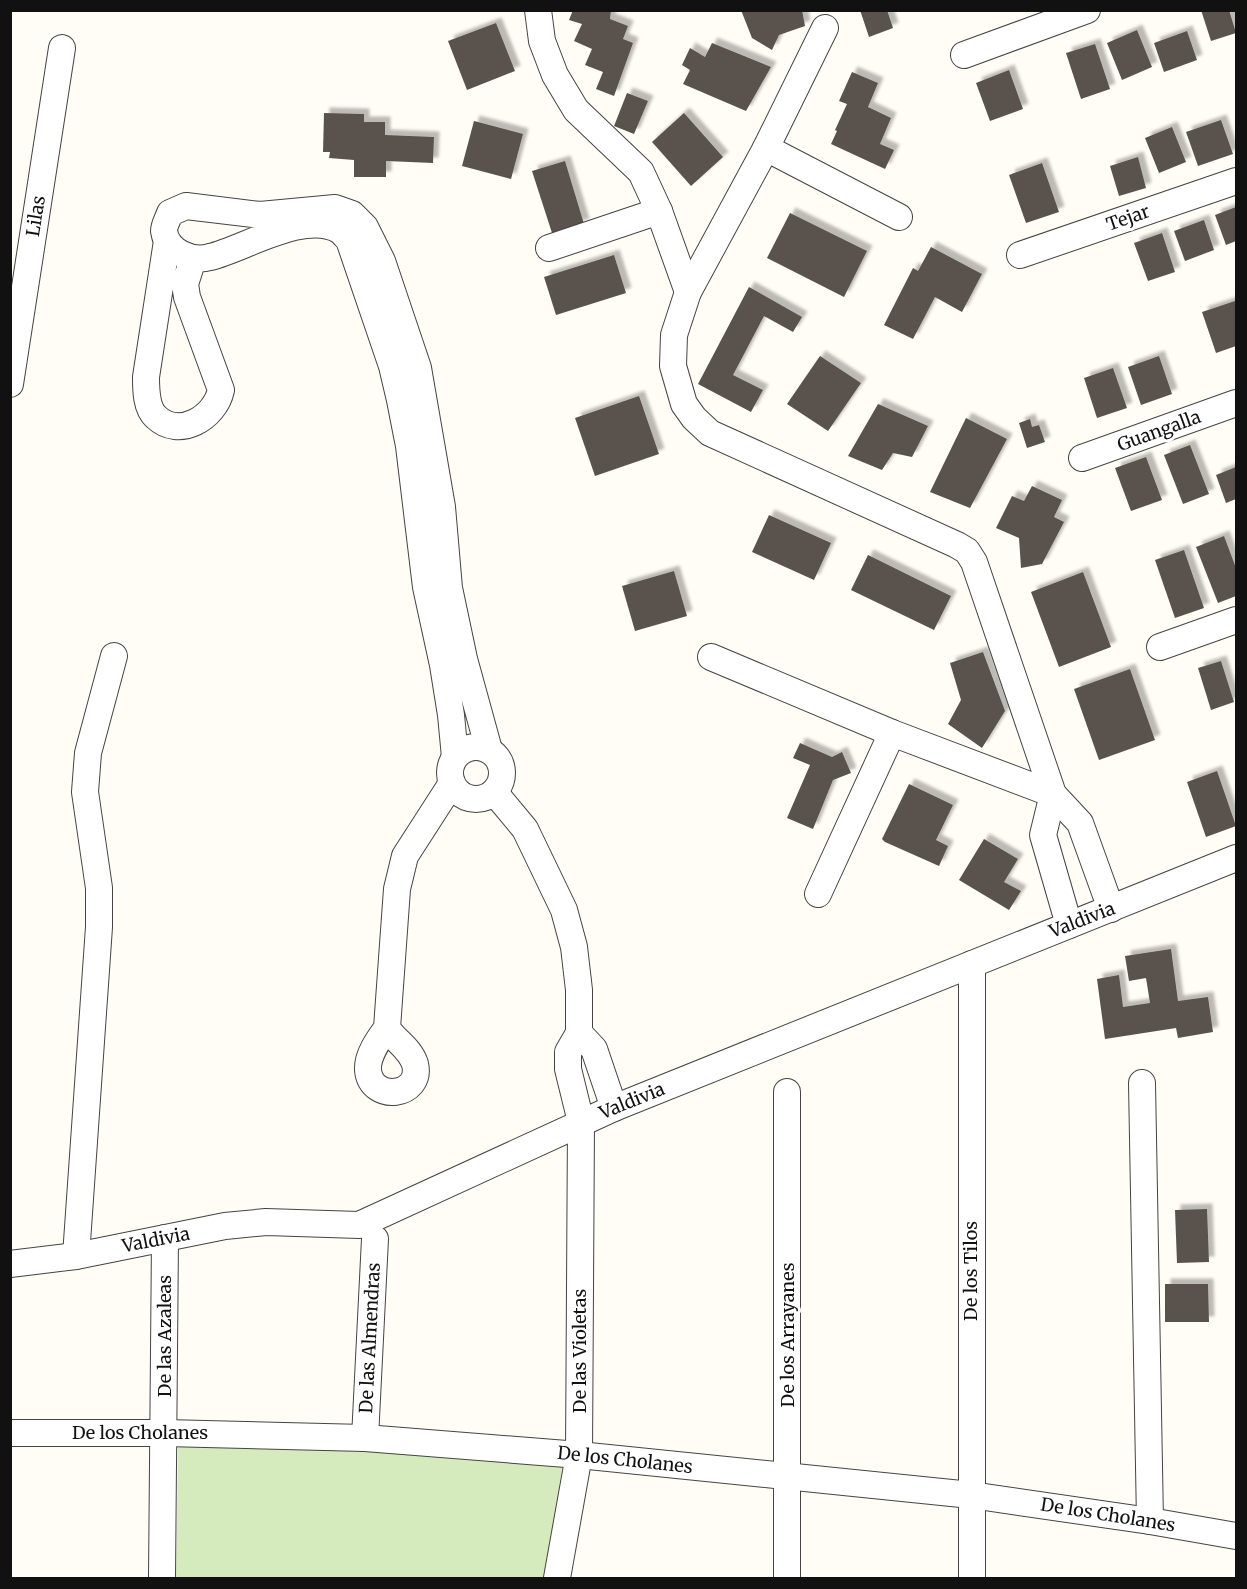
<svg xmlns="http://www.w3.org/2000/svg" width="1247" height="1589" font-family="Merriweather,serif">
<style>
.green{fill:#d5ebbd}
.building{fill:#5a524d;filter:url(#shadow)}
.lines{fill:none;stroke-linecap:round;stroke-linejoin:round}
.minor-casing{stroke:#444;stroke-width:28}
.minor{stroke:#fff;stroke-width:26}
.labels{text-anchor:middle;stroke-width:6;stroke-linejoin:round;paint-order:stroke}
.street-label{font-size:18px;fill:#111;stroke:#fff}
</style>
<defs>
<filter id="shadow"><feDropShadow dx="5.5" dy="-5.5" stdDeviation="1.5" flood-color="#0004"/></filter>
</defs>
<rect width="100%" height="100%" fill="#fffdf5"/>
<!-- green -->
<path class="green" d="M178 1445 365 1447 563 1462 545 1578H176Z"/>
<!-- building -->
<g class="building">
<path d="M573 10H611L610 19 628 26 623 39 633 43 614 96 596 89 603 72 585 65 592 49 574 41 582 24 569 20Z"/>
<path d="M741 10H802L805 26 779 35 772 50 752 38Z"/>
<path d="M860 10H887L893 28 869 37Z"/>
<path d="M1201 10H1229L1236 33 1211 41Z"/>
<path d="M496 23 515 71 467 90 448 41Z"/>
<path d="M1137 30 1152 67 1122 80 1107 43Z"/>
<path d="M1187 31 1197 60 1164 72 1154 43Z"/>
<path d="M712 43 771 67 746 111 683 84 690 70 682 65 690 48 705 57Z"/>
<path d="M1095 44 1110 89 1081 99 1066 53Z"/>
<path d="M1009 70 1023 109 990 121 976 83Z"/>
<path d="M852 72 878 83 868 107 891 118 880 144 894 150 885 169 831 144 837 131 835 130 847 104 839 101Z"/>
<path d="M627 93 648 101 634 134 614 126Z"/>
<path d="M324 113 364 114V122H385V135L434 137 433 163 386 161V177H354V160L329 158 330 152H323Z"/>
<path d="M684 113 723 157 691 186 652 142Z"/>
<path d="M1221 120 1233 154 1198 166 1186 132Z"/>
<path d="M474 121 523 134 511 179 462 166Z"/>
<path d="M1172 127 1186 162 1159 173 1145 138Z"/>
<path d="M1138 157 1146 188 1119 196 1110 166Z"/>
<path d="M565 161 584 224 552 233 532 171Z"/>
<path d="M1042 163 1059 212 1026 223 1009 175Z"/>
<path d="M1236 207V241L1226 245 1215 215Z"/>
<path d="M790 213 867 251 844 297 767 258Z"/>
<path d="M1204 220 1214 250 1185 261 1174 231Z"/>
<path d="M1162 233 1175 272 1148 281 1134 243Z"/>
<path d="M931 247 982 274 962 312 935 297 913 339 884 325 913 268 918 271Z"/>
<path d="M614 255 626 293 556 315 544 277Z"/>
<path d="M749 287 802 317 793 332 764 316 733 375 763 390 751 412 698 384Z"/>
<path d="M1235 301 1236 346 1216 353 1202 312Z"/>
<path d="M820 356 861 383 828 431 787 404Z"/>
<path d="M1159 356 1172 394 1141 405 1128 367Z"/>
<path d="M1113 368 1127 408 1097 418 1084 378Z"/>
<path d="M639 396 659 454 595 476 575 418Z"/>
<path d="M878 404 928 426 912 457 893 453 882 470 848 456Z"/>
<path d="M966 418 1007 439 970 508 930 492Z"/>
<path d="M1030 419 1032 427 1039 425 1045 442 1027 448 1019 423Z"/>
<path d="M1190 445 1209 494 1183 504 1164 455Z"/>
<path d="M1146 457 1162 500 1131 511 1115 468Z"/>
<path d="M1236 467V499L1226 503 1216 475Z"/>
<path d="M1032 486 1062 500 1054 517 1064 522 1042 564 1021 568 1019 538 996 528 1012 496 1024 501Z"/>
<path d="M769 515 831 543 814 580 752 552Z"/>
<path d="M1224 536 1236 568V596L1218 603 1196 547Z"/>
<path d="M1184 550 1204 608 1175 618 1155 560Z"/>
<path d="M868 555 951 596 934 630 851 590Z"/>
<path d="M674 571 687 616 635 631 622 586Z"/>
<path d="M1083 572 1111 647 1059 667 1031 592Z"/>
<path d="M983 652 1005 711 982 748 948 724 961 700 950 663Z"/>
<path d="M1221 661 1234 702 1211 710 1198 668Z"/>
<path d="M1130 669 1155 740 1099 760 1074 689Z"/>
<path d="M800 743 832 757 842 752 851 773 833 780 813 829 787 818 810 765 793 758Z"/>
<path d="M1217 771 1236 826 1206 837 1187 782Z"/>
<path d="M909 784 953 805 936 840 948 846 939 866 885 842 882 839Z"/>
<path d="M984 839 1018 859 1004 882 1021 891 1009 910 959 880Z"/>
<path d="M1171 949 1178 1001 1208 997 1213 1032 1178 1038 1176 1028 1105 1039 1097 979 1119 975 1123 1007 1150 1003 1146 978 1129 981 1125 956Z"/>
<path d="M1207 1209 1209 1262 1177 1263 1175 1210Z"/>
<path d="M1165 1284H1208L1209 1322H1165Z"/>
</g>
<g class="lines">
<!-- minor casing -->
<g class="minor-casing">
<g id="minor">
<path d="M538 10 542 41 555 75 576 110 641 172 659 211 688 292"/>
<path d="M825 28 766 148 688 292 674 335 673 366 684 404 694 418 710 433 957 545 967 551 974 562 1053 794 1080 823 1111 909"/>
<path d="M964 55 1087 10"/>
<path d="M766 148 899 217"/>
<path d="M167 241 146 377C146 390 146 408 156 417 179 439 215 418 221 390L187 297 185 284 193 259"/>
<path d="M549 248 659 211"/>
<path d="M1020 255 1236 181"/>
<path d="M10 384 62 48"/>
<path d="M1082 458 1236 403"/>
<path d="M1160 647 1236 620"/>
<path d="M711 657 892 733 1053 794"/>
<circle cx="476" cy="773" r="26"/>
<path d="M455 757 451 715 443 665 426 587 409 446 400 400 392 366 349 240C346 237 342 232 339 230 304 210 244 249 210 257 192 262 167 252 164 231 164 225 168 219 170 213L186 206 260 215 335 208 352 214 365 227 382 261 418 368 442 507 449 588 464 659 489 750"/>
<path d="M495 793 525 829 564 910 574 947 579 990V1033L568 1052V1069L581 1122 579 1455 557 1578"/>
<path d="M1053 794 1043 835 1069 925"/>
<path d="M818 894 892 733"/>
<path d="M387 1028C395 1041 410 1048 415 1064 423 1097 371 1103 368 1070 367 1055 379 1039 387 1028L397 889 405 856 452 783"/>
<path d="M579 1033 594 1049 614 1108"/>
<path d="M1142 1083 1150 1521"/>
<path d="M787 1092V1578"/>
<path d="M76 1256 99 927V888L85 792 88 753 114 656"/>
<path d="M10 1264 76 1256 225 1226 266 1222 359 1225 614 1108 1236 858"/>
<path d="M10 1433H165L365 1438 579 1455 971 1495 1150 1521 1236 1536"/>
<path d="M365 1438 375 1239"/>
<path d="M162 1578 165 1238"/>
<path d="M972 1578V964"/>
</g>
</g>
<!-- minor -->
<use href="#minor" class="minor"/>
</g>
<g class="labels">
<!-- street labels -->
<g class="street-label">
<text transform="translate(36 216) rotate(-81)" y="6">Lilas</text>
<text transform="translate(1128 218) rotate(-19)" y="6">Tejar</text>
<text transform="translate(1159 431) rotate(-20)" y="6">Guangalla</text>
<text transform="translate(1082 920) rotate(-21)" y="6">Valdivia</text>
<text transform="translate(632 1101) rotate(-22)" y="6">Valdivia</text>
<text transform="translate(156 1240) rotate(-11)" y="6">Valdivia</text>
<text transform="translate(971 1271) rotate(-90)" y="6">De los Tilos</text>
<text transform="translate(788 1335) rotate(-90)" y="6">De los Arrayanes</text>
<text transform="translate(165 1336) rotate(-90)" y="6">De las Azaleas</text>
<text transform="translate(370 1338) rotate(-87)" y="6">De las Almendras</text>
<text transform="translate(580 1351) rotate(-90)" y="6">De las Violetas</text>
<text x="140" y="1439">De los Cholanes</text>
<text transform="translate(625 1460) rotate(6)" y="6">De los Cholanes</text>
<text transform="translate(1108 1515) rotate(9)" y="6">De los Cholanes</text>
</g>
</g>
<!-- border -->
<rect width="1247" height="1589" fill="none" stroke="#111111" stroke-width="24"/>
</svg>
